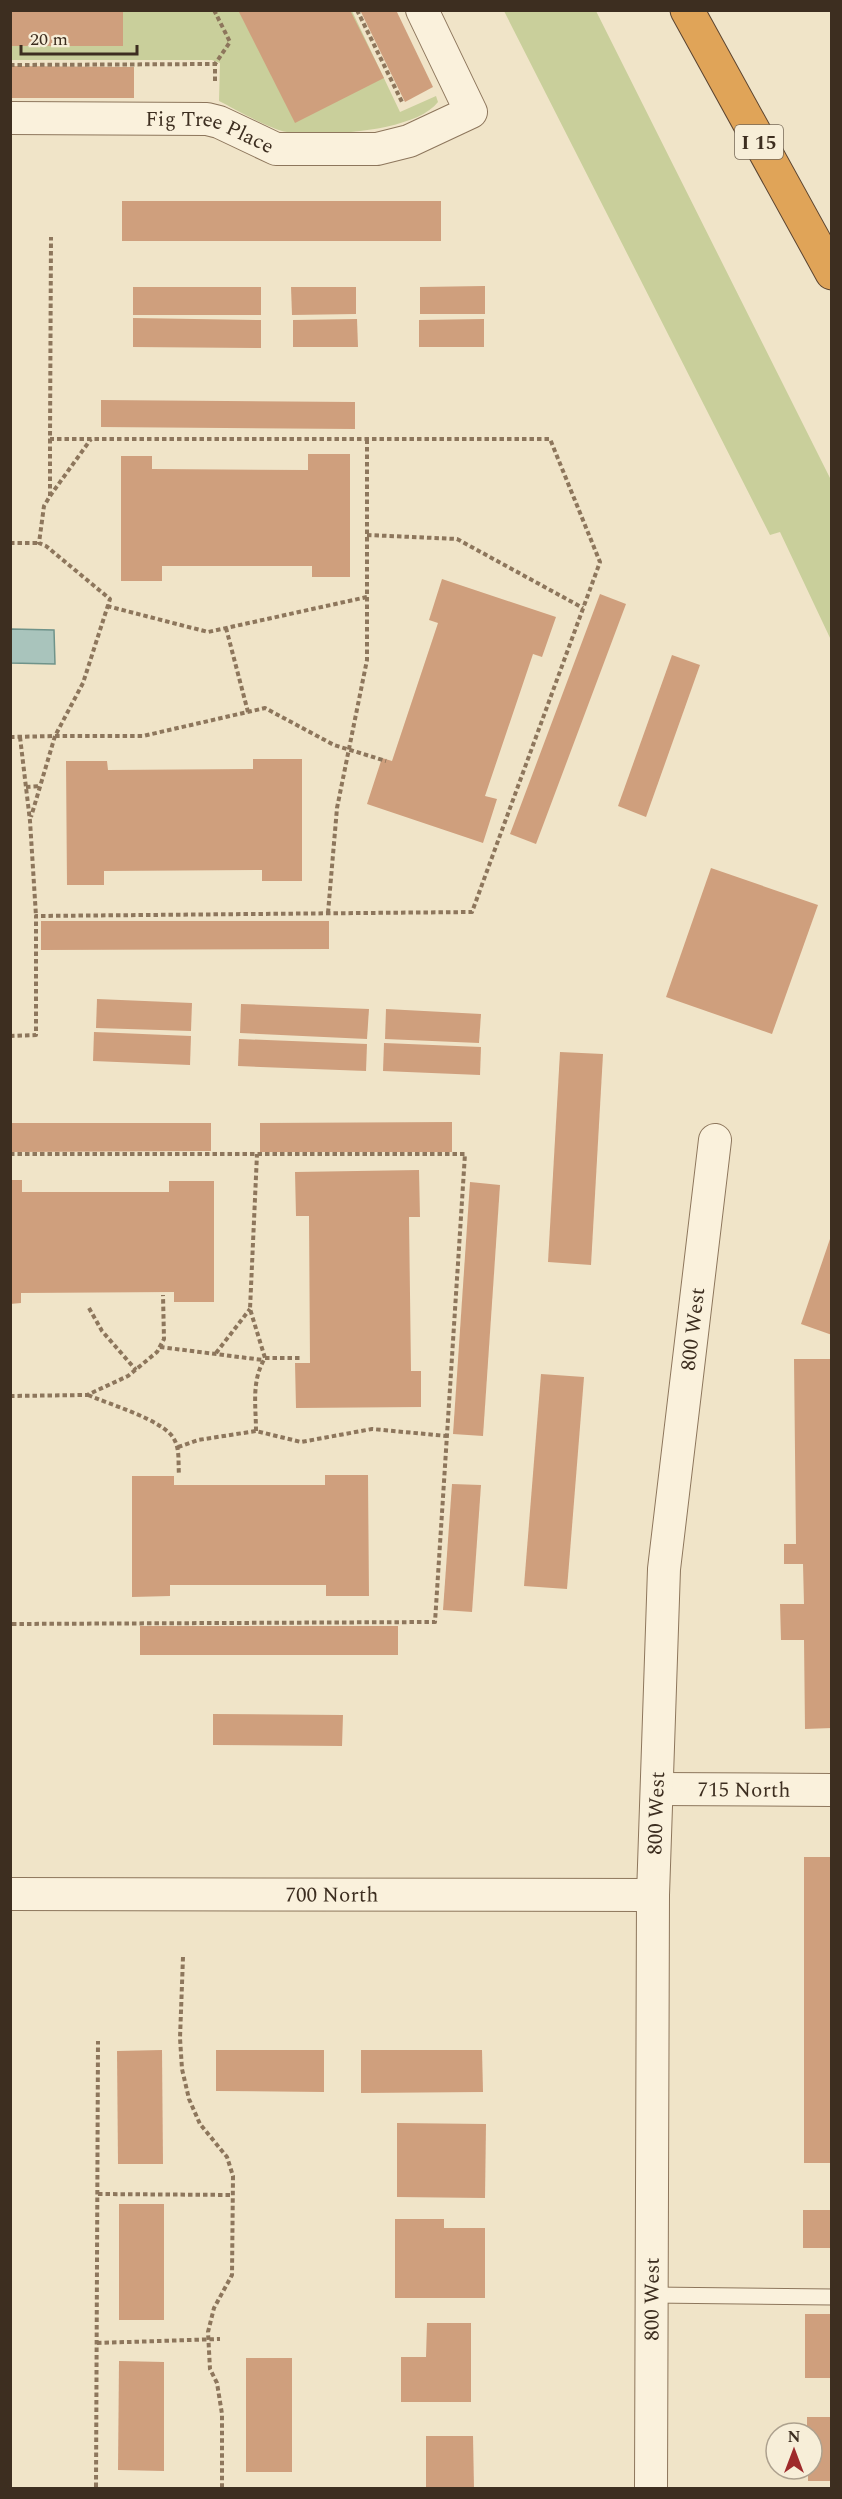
<svg xmlns="http://www.w3.org/2000/svg" width="842" height="2499" font-family="Spectral,serif">
<style>
.green{fill:#c9cf9b}
.water{fill:#a9c4bc;stroke:#6f938a;stroke-width:1.5}
.building{fill:#cf9f7d}
.lines{fill:none;stroke-linecap:round;stroke-linejoin:round}
.lane-casing{stroke:#8d765c;stroke-width:17}
.street-casing{stroke:#8d765c;stroke-width:34}
.highway-casing{stroke:#5b4430;stroke-width:35}
.path{stroke:#8d765c;stroke-width:4;stroke-dasharray:4.5 3;stroke-linecap:butt}
.lane{stroke:#faf1dc;stroke-width:15}
.street{stroke:#faf1dc;stroke-width:32}
.highway{stroke:#e0a458;stroke-width:33}
.labels{text-anchor:middle;stroke-width:4.5;stroke-linejoin:round;paint-order:stroke}
.shield{fill:#f7eed8;stroke:#756857;stroke-width:1.5}
.shield-label{font-size:20px;font-weight:bold;fill:#3d2e20}
.street-label{font-size:21px;fill:#3d2e20;stroke:#f7eed8}
</style>
<rect width="100%" height="100%" fill="#f0e4c8"/>
<!-- green -->
<g class="green">
<path d="M10 11H352L400 112 436 96 438 102C415 132 323 137 287 132 271 130 235 109 219 101L220 63 212 60H11Z"/>
<path d="M504 11H596L831 480V640L780 532 770 535Z"/>
</g>
<!-- water -->
<path class="water" d="M11 629 54 630 55 664 11 663Z"/>
<!-- building -->
<g class="building">
<rect x="10" y="10" width="113" height="36"/>
<path d="M238 10H350L384 78 295 123Z"/>
<path d="M360 10H396L433 87 405 102Z"/>
<path d="M10 66 134 67V98H10Z"/>
<rect x="122" y="201" width="319" height="40"/>
<path d="M485 286V314H420V287Z"/>
<rect x="133" y="287" width="128" height="28"/>
<path d="M291 287H356V314L292 315Z"/>
<path d="M133 318 261 320V348L133 347Z"/>
<path d="M357 319 358 347H293V320Z"/>
<path d="M484 319V347H419V320Z"/>
<path d="M101 400 355 402V429L101 427Z"/>
<path d="M308 454H350V577H312V566H162V581H121V456H152V469L308 470Z"/>
<path d="M442 579 556 617 542 657 533 654 485 796 497 799 483 843 367 804 382 758 392 761 438 623 429 620Z"/>
<path d="M600 594 626 604 536 844 510 834Z"/>
<path d="M672 655 700 665 646 817 618 806Z"/>
<path d="M253 759H302V881H262V870L104 871V885H67L66 761H107L108 770 253 769Z"/>
<path d="M711 868 818 905 772 1034 666 997Z"/>
<path d="M41 921H329V949L41 950Z"/>
<path d="M97 999 192 1003 191 1031 96 1028Z"/>
<path d="M241 1004 369 1009 367 1039 240 1033Z"/>
<path d="M386 1009 481 1014 479 1043 385 1039Z"/>
<path d="M94 1032 191 1036 190 1065 93 1061Z"/>
<path d="M239 1039 367 1044 366 1071 238 1066Z"/>
<path d="M384 1043 481 1047 480 1075 383 1071Z"/>
<path d="M560 1052 603 1054 591 1265 548 1262Z"/>
<path d="M452 1122V1152H260V1123Z"/>
<path d="M10 1123H211V1151L10 1152Z"/>
<path d="M419 1170 420 1217H409L411 1371H421V1407L296 1408 295 1363H310L309 1216H296L295 1172Z"/>
<path d="M10 1180H22V1192H169V1181H214V1302H174V1292L21 1293V1303L10 1304Z"/>
<path d="M470 1182 500 1185 483 1436 453 1434Z"/>
<path d="M831 1236H832V1335L801 1324Z"/>
<path d="M794 1359H832V1728L805 1729 804 1640H781L780 1604H804L803 1564H784V1544H796Z"/>
<path d="M541 1374 584 1377 567 1589 524 1586Z"/>
<path d="M325 1475H368L369 1596H326V1585H170V1596L132 1597V1476H174V1485H325Z"/>
<path d="M452 1484 481 1485 472 1612 443 1610Z"/>
<rect x="140" y="1626" width="258" height="29"/>
<path d="M213 1714 343 1715 342 1746 213 1745Z"/>
<rect x="804" y="1857" width="28" height="306"/>
<path d="M162 2050 163 2164H118L117 2051Z"/>
<path d="M216 2050H324V2092L216 2091Z"/>
<path d="M361 2050H482L483 2092 361 2093Z"/>
<path d="M397 2123 486 2124 485 2198 397 2197Z"/>
<rect x="119" y="2204" width="45" height="116"/>
<rect x="803" y="2210" width="29" height="38"/>
<path d="M395 2219H444V2228H485V2298H395Z"/>
<rect x="805" y="2314" width="27" height="64"/>
<path d="M427 2323H471V2402H401V2357H426Z"/>
<rect x="246" y="2358" width="46" height="114"/>
<path d="M119 2361 164 2362V2471L118 2470Z"/>
<path d="M807 2417H832V2481H808V2469H812V2433H807Z"/>
<path d="M426 2436H473L474 2488H426Z"/>
</g>
<g class="lines">
<!-- lane casing -->
<g class="lane-casing">
<path id="lane" d="M652 2295 832 2297"/>
</g>
<!-- street casing -->
<g class="street-casing">
<g id="street">
<path id="s1" d="M10 118 207 119 219 122 276 149H377L409 141 471 112 422 10"/>
<path id="s2" d="M657 1789 832 1790"/>
<path id="s3" d="M10 1894 653 1895"/>
<path id="s4" d="M651 2488 653 1895 664 1569 715 1140"/>
</g>
</g>
<!-- highway casing -->
<g class="highway-casing">
<path id="highway" d="M687 10 832 273"/>
</g>
<!-- path -->
<g class="path">
<path d="M214 10 230 42 215 64"/>
<path d="M357 10 403 104"/>
<path d="M10 65 215 64V84"/>
<path d="M50 439V496L44 506 39 543 46 546 110 599 83 683 55 736H143L265 708 334 745 386 761"/>
<path d="M50 496 91 439"/>
<path d="M367 535 457 539 583 608"/>
<path d="M10 543H39"/>
<path d="M107 606 208 632 367 597"/>
<path d="M226 628 248 712"/>
<path d="M10 737 55 736 31 817"/>
<path d="M20 737 30 821 36 916"/>
<path d="M26 787 41 786"/>
<path d="M328 913 337 808 367 660V439"/>
<path d="M10 1036 36 1035V916L472 912 600 562 550 439H50L51 237"/>
<path d="M10 1154H465L435 1622 10 1624"/>
<path d="M89 1308 102 1331 136 1370"/>
<path d="M160 1347 263 1360"/>
<path d="M216 1353 250 1309"/>
<path d="M265 1358H301"/>
<path d="M88 1395C108 1404 164 1420 174 1439 180 1449 178 1463 179 1475"/>
<path d="M10 1396 87 1395 128 1376 157 1352 164 1339 163 1295"/>
<path d="M256 1431C256 1406 251 1381 265 1358L250 1309 257 1154"/>
<path d="M178 1447 198 1440 256 1431 301 1442 372 1429 447 1436"/>
<path d="M183 1957 180 2038 182 2069 189 2099 200 2124 227 2157 233 2176 232 2275 214 2308 208 2332 210 2369 217 2383 222 2414V2488"/>
<path d="M98 2194 233 2195"/>
<path d="M97 2343 220 2339"/>
<path d="M96 2487 98 2041"/>
</g>
<!-- lane -->
<use href="#lane" class="lane"/>
<!-- street -->
<use href="#street" class="street"/>
<!-- highway -->
<use href="#highway" class="highway"/>
</g>
<g class="labels">
<!-- shield labels -->
<rect class="shield" x="735" y="125" width="48" height="34" rx="4.5"/>
<g class="shield-label">
<text x="759" y="149">I 15</text>
</g>
<!-- street labels -->
<g class="street-label">
<text dy="7" stroke="none"><textPath href="#s1" startOffset="202">Fig Tree Place</textPath></text>
<text dy="7" stroke="none"><textPath href="#s4" startOffset="1161">800 West</textPath></text>
<text dy="7" stroke="none"><textPath href="#s2" startOffset="87">715 North</textPath></text>
<text dy="7" stroke="none"><textPath href="#s4" startOffset="675">800 West</textPath></text>
<text dy="7" stroke="none"><textPath href="#s3" startOffset="322">700 North</textPath></text>
<text dy="7" stroke="none"><textPath href="#s4" startOffset="189">800 West</textPath></text>
</g>
</g>
<!-- border -->
<rect width="842" height="2499" fill="none" stroke="#3d2e20" stroke-width="24"/>
<!-- north arrow -->
<g transform="translate(794 2451)"><circle r="28" fill="#f7eed8" stroke="#ada18e" stroke-width="1.5"/>
<path d="M0-4.5L10 22L0 15L-10 22Z" fill="#9e2a2b"/>
<text y="-9" font-size="16" font-weight="bold" text-anchor="middle" fill="#3d2e20">N</text>
</g>
<!-- scale -->
<path d="M21 45v9h116v-9" fill="none" stroke="#3d2e20" stroke-width="3"/>
<text x="30" y="45" font-size="18" fill="#3d2e20" stroke="#f7eed8" stroke-width="4.5" paint-order="stroke">20 m</text>
</svg>
